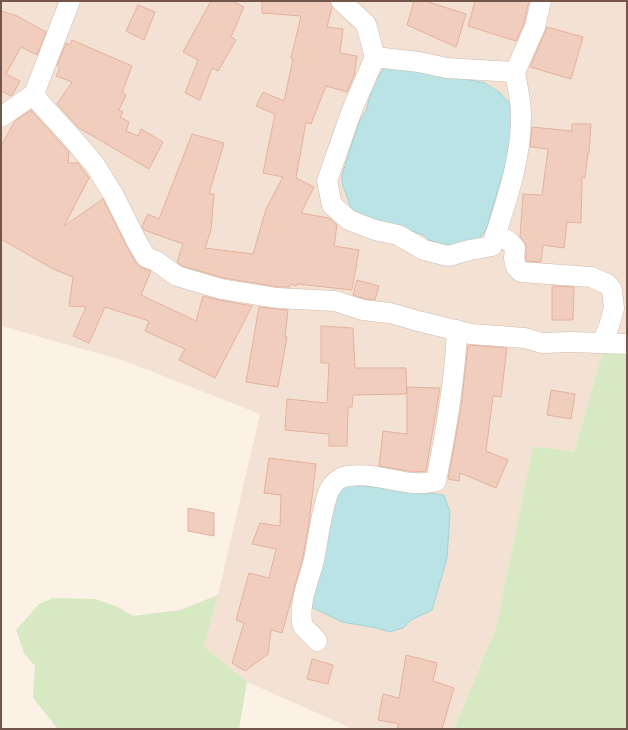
<svg xmlns="http://www.w3.org/2000/svg" width="628" height="730" font-family="'Source Sans 3',sans-serif">
<style>
.residential{fill:#f3e2d3;fill-rule:evenodd}
.green{fill:#d6e9c3}
.water{fill:#b9e3e5;stroke:#a0d3d7}
.building{fill:#f1cdbd;stroke:#e3b29d}
.lines{fill:none;stroke-linecap:round;stroke-linejoin:round}
.minor-casing{stroke:#cfbaae;stroke-width:21}
.minor{stroke:#fff;stroke-width:20}
</style>
<rect width="100%" height="100%" fill="#fcf1e5"/>
<!-- residential -->
<path class="residential" d="M1 1H627V352L604 349 574 452 533 446 496 628 454 729H353L247 682 204 646 218 595 260 414 125 361 1 326ZM389 64 457 78 509 157 498 188 492 213 429 240 424 235 390 224 342 175 359 122 366 111 374 82ZM447 540V558L432 610 411 620 403 628 389 632 377 628 342 622 311 607Z"/>
<!-- green -->
<g class="green">
<path d="M604 348 627 352V729H454L496 628 533 446 574 452Z"/>
<path d="M218 595 204 646 247 682 239 729H58L33 698 35 666 24 653 16 630 39 604 53 598 95 599 118 607 133 616 180 610Z"/>
</g>
<!-- water -->
<g class="water">
<path d="M388 64 485 83 500 93 515 109 509 157 498 188 487 228 478 240 468 244 445 245 429 240 424 235 390 224 364 219 351 208 342 183V175L359 122 366 111 374 82Z"/>
<path d="M338 483 444 495 450 512 447 558 432 610 411 620 403 628 389 632 377 628 342 622 311 607Z"/>
</g>
<!-- building -->
<g class="building">
<path d="M211 1H232L244 7 231 37 236 40 218 71 212 68 200 100 185 93 198 60 183 52Z"/>
<path d="M262 1H330L332 7 327 27 343 29 340 53 357 56 354 76 347 92 326 86 311 124 306 122 296 178 314 187 301 213 329 218 337 225 334 246 359 250 352 290 297 284 296 286 290 284V287H278L224 278 182 266 177 262 183 244 144 230 142 226 148 214 159 219 192 134 224 143 209 194H214L211 230 205 248 253 254 266 209 283 177 263 173 275 114 256 106 263 92 284 101 293 59 291 58 301 16 262 13Z"/>
<path d="M414 1H425L466 14 456 47 407 25Z"/>
<path d="M475 1H529L524 23 516 41 468 26Z"/>
<path d="M138 5 155 12 144 40 126 31Z"/>
<path d="M1 11 17 16 46 32 37 55 21 47 6 74 20 81 13 94 11 96 1 91Z"/>
<path d="M547 27 583 37 571 79 530 67Z"/>
<path d="M72 40 132 66 122 93 126 95 119 110 123 112 120 117 129 122 126 131 138 136 141 129 163 142 149 169 79 128 57 104 72 82 56 76 60 68 57 66 66 43 70 45Z"/>
<path d="M31 110 69 152 68 163H78L89 178 64 226 103 199 127 247 136 263 142 268 151 271 141 295 196 321 203 296 219 300 252 306 215 378 179 360 185 349 145 331 149 321 105 307 89 343 73 336 86 307 69 306 73 277 53 269 1 239V146L15 121Z"/>
<path d="M572 124H591L589 153H588L585 178 582 177 581 223 567 222 564 248 543 245 541 262 526 261V245L520 237 523 194 542 195 548 149 530 147 532 127 572 131Z"/>
<path d="M357 280 379 286 375 300 365 299 353 295Z"/>
<path d="M552 286 574 287 573 320H552Z"/>
<path d="M259 307 288 310 285 337H287L278 387 246 382Z"/>
<path d="M321 326 353 328 355 368H406L407 394 353 395 352 407H348L347 446H329V434L285 430 287 399 327 403 329 363H321Z"/>
<path d="M468 345 507 348 501 397 493 396 486 451 508 460 496 488 460 473 459 481 448 479 461 408Z"/>
<path d="M407 387 440 388 426 471 415 472 379 466 383 431 407 434Z"/>
<path d="M551 390 575 394 571 419 547 415Z"/>
<path d="M269 458 316 464 309 523 303 557 282 633 271 630 268 654 245 671 232 663 244 623 236 620 249 573 269 578 276 549 252 544 260 523 280 526 281 495 264 493Z"/>
<path d="M188 508 214 513V536L188 531Z"/>
<path d="M406 655 437 663 433 681 454 688 442 729H397L399 724 378 720 383 694 399 698Z"/>
<path d="M312 659 333 665 328 684 307 679Z"/>
</g>
<g class="lines">
<!-- minor casing -->
<g class="minor-casing">
<g id="minor">
<path d="M341 1 366 24 375 57 419 62 447 68 515 72 535 27 541 1"/>
<path d="M375 57 352 110 327 181 332 205 349 220 375 230 398 235 424 250 448 256 470 250 492 246C505 205 522 158 521 114 521 100 517 85 515 72"/>
<path d="M34 94 41 104 73 139 95 165 113 194 137 242 146 257 156 261 177 276 221 289 277 298 335 301 363 310 390 313 418 321 471 334 525 338 542 343 571 342 627 344"/>
<path d="M1 117 34 94 70 1"/>
<path d="M495 235C505 239 508 239 515 248L514 258 516 267 521 272 591 277 607 284 612 290 614 308 609 326 602 342"/>
<path d="M317 641C313 634 303 630 302 622 299 601 309 580 314 560 318 540 320 520 326 500 327 497 328 492 330 489 333 484 338 479 343 477 373 469 408 490 436 481 446 432 455 381 457 330"/>
</g>
</g>
<!-- minor -->
<use href="#minor" class="minor"/>
</g>
<!-- border -->
<rect width="628" height="730" fill="none" stroke="#74554a" stroke-width="4"/>
</svg>
